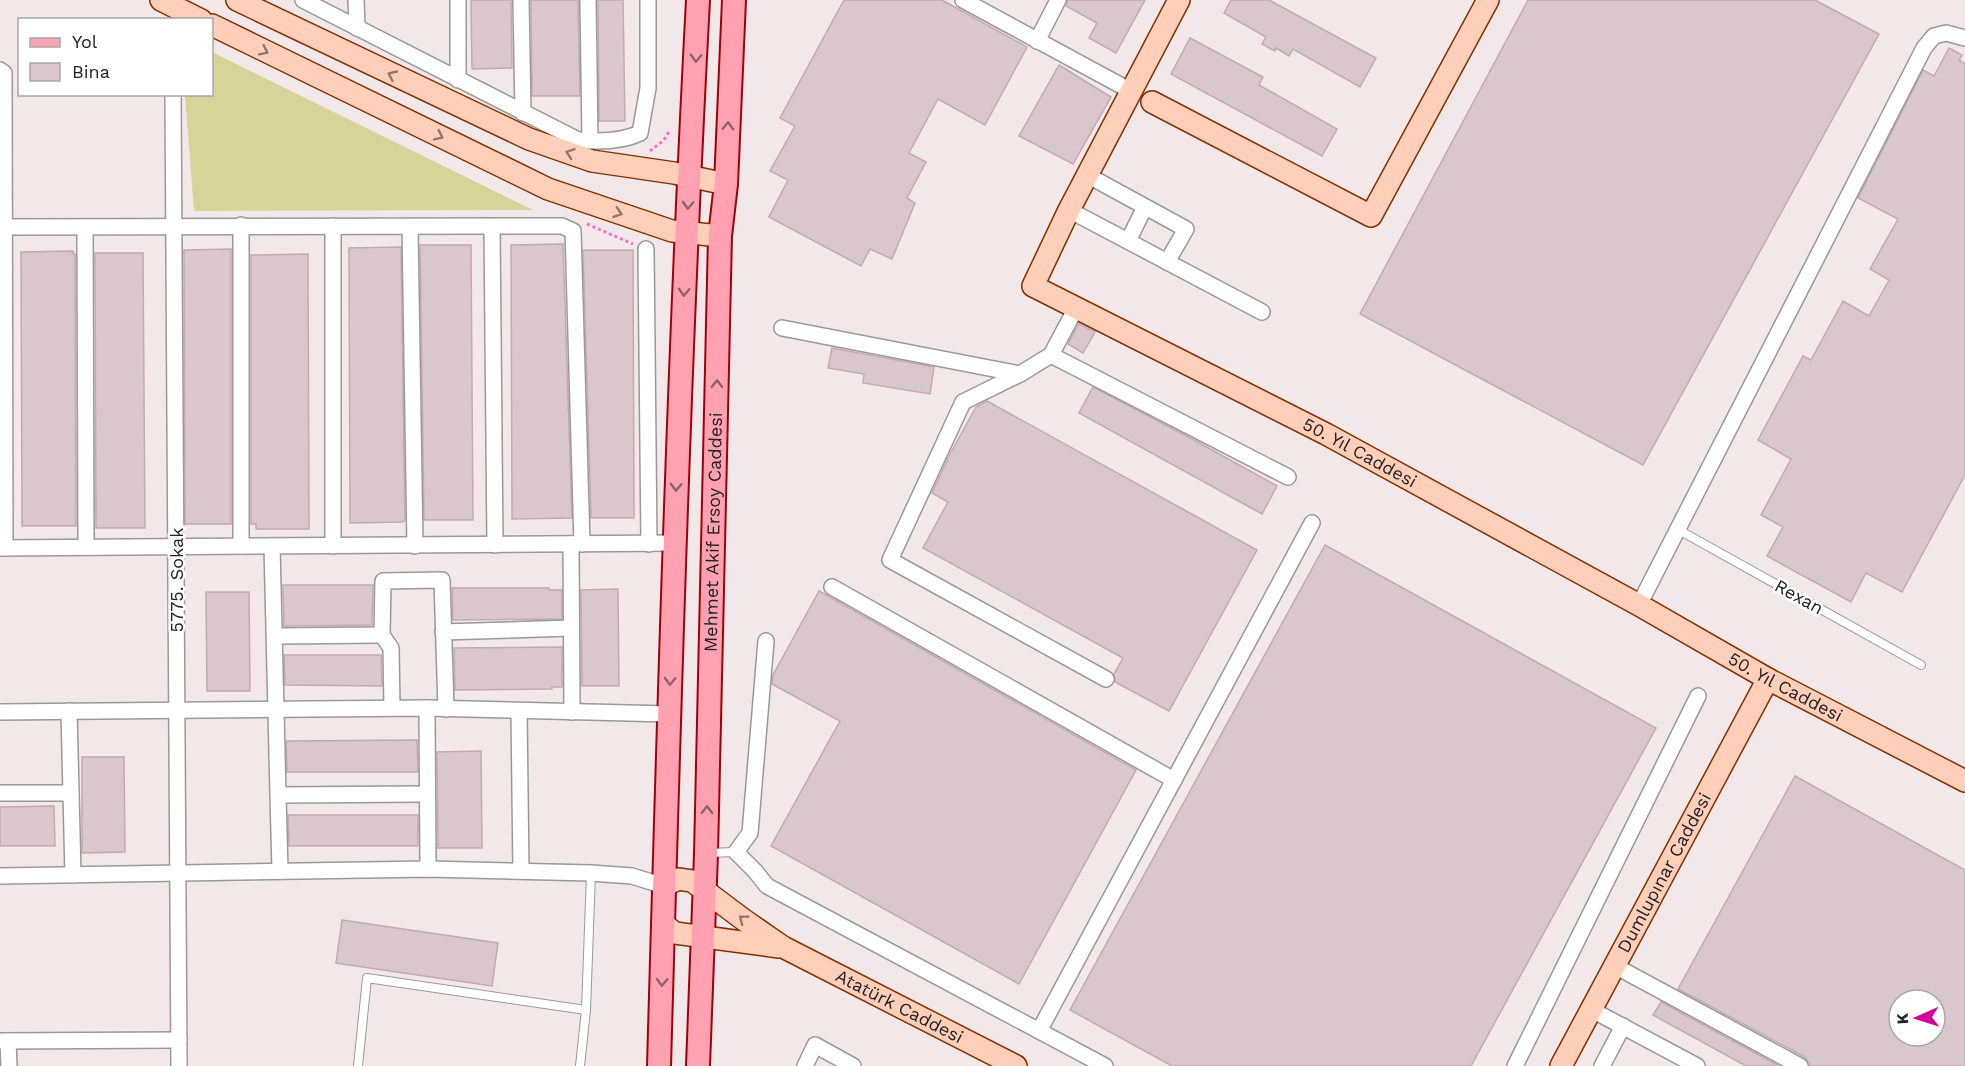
<svg xmlns="http://www.w3.org/2000/svg" width="1965" height="1066" font-family="'Work Sans',sans-serif">
<style>
.forest{fill:#d6d499}
.building{fill:#dac7cd;stroke:#c6a8b1;stroke-width:1.5;fill-rule:evenodd}
.lines{fill:none;stroke-linecap:round;stroke-linejoin:round}
.lane-casing{stroke:#999;stroke-width:10}
.street-casing{stroke:#999;stroke-width:18}
.secondary-casing{stroke:#823000;stroke-width:24}
.primary-casing{stroke:#a0000b;stroke-width:26}
.path{stroke:#ff6dca;stroke-width:3;stroke-dasharray:3 3;stroke-linecap:butt}
.lane{stroke:#fff;stroke-width:8}
.street{stroke:#fff;stroke-width:15}
.secondary{stroke:#ffcfba;stroke-width:21}
.primary{stroke:#ffa1b1;stroke-width:22}
.oneway{stroke:#90786e}
.oneway2{stroke:#90626a}
.labels{text-anchor:middle;stroke-width:5;stroke-linejoin:round;paint-order:stroke}
.street-label{font-size:18px;fill:#222;stroke:#fff}
</style>
<rect width="100%" height="100%" fill="#f3e8e9"/>
<!-- forest -->
<path class="forest" d="M212 52 533 210 194 211 185 95 212 94Z"/>
<!-- building -->
<g class="building">
<path d="M471 0H511L512 68 472 69Z"/>
<path d="M531 0H578L580 96H532Z"/>
<path d="M598 0H623L625 121H599Z"/>
<path d="M844 0H942L1027 47 985 125 938 99 909 153 926 162 907 198 915 203 892 259 870 249 861 266 769 217 788 180 770 171 795 126 780 118Z"/>
<path d="M1068 0H1145L1116 53 1089 38 1097 23 1066 6Z"/>
<path d="M1231 0H1269L1376 58 1360 87 1293 49 1289 56 1276 48 1275 51 1262 44 1266 37 1224 13Z"/>
<path d="M1528 0H1815L1879 34 1643 465 1360 314Z"/>
<path d="M1190 38 1263 77 1259 85 1337 129 1322 156 1171 74Z"/>
<path d="M1949 48 1962 55 1959 60 1965 64V475L1902 592 1866 573 1851 602 1767 556 1783 527 1761 515 1791 459 1758 440 1803 356 1811 360 1843 301 1869 316 1889 280 1870 269 1898 219 1858 198 1923 70 1934 76Z"/>
<path d="M1059 65 1111 97 1073 164 1019 136Z"/>
<path d="M563 244 572 518 512 519 511 245Z"/>
<path d="M420 245H471L473 520H424Z"/>
<path d="M401 247 405 520 403 522 350 523 349 248Z"/>
<path d="M231 249V524H185L184 250Z"/>
<path d="M583 250H633L634 518H591Z"/>
<path d="M73 251V254H75L76 526H22L21 252Z"/>
<path d="M95 253H143L145 528H96Z"/>
<path d="M308 254 309 529H256V524H251V255Z"/>
<path d="M1079 324 1095 332 1083 353 1068 344Z"/>
<path d="M832 348 934 367 930 394 863 383 864 374 828 368Z"/>
<path d="M1093 387 1194 440 1277 486 1262 514 1079 413Z"/>
<path d="M987 401 1257 550 1169 711 1115 682 1114 674 1123 658 923 548 948 502 932 493 950 454 976 407Z"/>
<path d="M1325 545 1656 728 1471 1066H1172L1070 1010Z"/>
<path d="M283 585H373L372 625 284 626Z"/>
<path d="M452 588H549V590H562V619L453 620Z"/>
<path d="M618 589 619 686H582L581 590Z"/>
<path d="M819 591 1136 770 1019 984 771 846 840 721 772 684 773 675Z"/>
<path d="M206 592H249L250 691H207Z"/>
<path d="M562 647V687H552V689L455 690 454 648Z"/>
<path d="M284 655H381L382 686 285 685Z"/>
<path d="M417 740 418 772H287L286 741Z"/>
<path d="M481 751 482 848H438L437 752Z"/>
<path d="M82 757H124L125 852 82 853Z"/>
<path d="M1795 776 1965 870V1066H1810L1805 1057 1678 989ZM1899 1000H1935V1036H1899Z"/>
<path d="M54 806 55 846H0V807Z"/>
<path d="M288 815H418V846H289Z"/>
<path d="M342 920 498 943 492 986 336 963Z"/>
<path d="M1661 1002 1779 1066H1746L1653 1015Z"/>
</g>
<g class="lines">
<!-- lane casing -->
<g class="lane-casing">
<g id="lane">
<path d="M1677 529 1921 665"/>
<path d="M707 853 736 852"/>
<path d="M358 1066 367 978 586 1010"/>
<path d="M580 1066 586 1010 591 873"/>
</g>
</g>
<!-- street casing -->
<g class="street-casing">
<g id="street">
<path d="M303 0 578 140C599 142 621 142 640 133L648 88V0"/>
<path d="M356 0 357 28"/>
<path d="M521 0 523 113"/>
<path d="M588 0 590 141"/>
<path d="M963 0 1131 91"/>
<path d="M1037 41 1058 0"/>
<path d="M0 70 4 73 5 548"/>
<path d="M458 80V0"/>
<path d="M173 94 179 1066"/>
<path d="M1087 175 1186 229 1167 262"/>
<path d="M1069 210 1262 312"/>
<path d="M241 225V546"/>
<path d="M333 226V546"/>
<path d="M0 227 562 226 573 231 582 544"/>
<path d="M85 227 86 547"/>
<path d="M410 227 415 546"/>
<path d="M492 227 495 545"/>
<path d="M1128 241 1145 207"/>
<path d="M646 249 649 544"/>
<path d="M782 328 1020 374 1051 355 1288 477"/>
<path d="M1051 355 1076 308"/>
<path d="M1020 374 963 402 890 560 1106 679"/>
<path d="M571 544 572 712"/>
<path d="M272 546 278 795 426 794"/>
<path d="M0 548 674 543"/>
<path d="M832 587 1174 780"/>
<path d="M1639 605 1924 48 1934 36 1946 33 1965 38"/>
<path d="M443 632 571 628"/>
<path d="M275 636 382 635"/>
<path d="M766 641 750 833 736 852 755 871 767 886 1105 1066"/>
<path d="M392 708 391 648 382 635 383 581 442 580 446 709"/>
<path d="M427 708 428 869"/>
<path d="M69 711 73 875"/>
<path d="M0 712 427 708 669 714"/>
<path d="M519 712 521 871"/>
<path d="M0 793H71"/>
<path d="M278 795 280 871"/>
<path d="M0 876 428 869 591 873 632 876 664 886"/>
<path d="M1615 966 1800 1066"/>
<path d="M1592 1010 1697 1066"/>
<path d="M1039 1031 1312 523"/>
<path d="M0 1041 179 1040"/>
<path d="M8 1041 9 1066"/>
<path d="M805 1066 815 1045 853 1066"/>
<path d="M1515 1066 1698 696"/>
<path d="M1602 1066 1623 1026"/>
</g>
</g>
<!-- secondary casing -->
<g class="secondary-casing">
<g id="secondary">
<path d="M161 0 201 20"/>
<path d="M237 0 529 139 592 161 674 173 726 184"/>
<path id="s1" d="M1179 0 1069 210 1033 286 1326 434 1639 605 1768 679 1965 781"/>
<path d="M212 25 548 189 672 231 720 236"/>
<path d="M1152 102 1371 216 1488 0"/>
<path id="s2" d="M664 886 678 879 692 881 744 920 783 947 1016 1066"/>
<path d="M663 924 675 933 779 947"/>
<path id="s3" d="M1561 1066 1768 679"/>
</g>
</g>
<!-- primary casing -->
<g class="primary-casing">
<g id="primary">
<path d="M659 1066C669 710 679 355 698 0"/>
<path id="s4" d="M698 1066 706 854 720 236 726 184 734 0"/>
</g>
</g>
<!-- path -->
<g class="path">
<path d="M650 151 664 140 670 130"/>
<path d="M587 224 633 244"/>
</g>
<!-- lane -->
<use href="#lane" class="lane"/>
<!-- street -->
<use href="#street" class="street"/>
<!-- secondary -->
<use href="#secondary" class="secondary"/>
<!-- primary -->
<use href="#primary" class="primary"/>
</g>
<!-- one-way arrows -->
<defs><path id="oneway-chevron" d="M-2-3.5L2.5 0L-2 3.5" fill="none" stroke-width="1.6" stroke-linecap="round" stroke-linejoin="round" transform="scale(1.5)"/></defs>
<g class="oneway">
<use href="#oneway-chevron" transform="translate(264 51) rotate(26)"/>
<use href="#oneway-chevron" transform="translate(392 75) rotate(-155)"/>
<use href="#oneway-chevron" transform="translate(439 136) rotate(26)"/>
<use href="#oneway-chevron" transform="translate(570 153) rotate(-161)"/>
<use href="#oneway-chevron" transform="translate(618 213) rotate(19)"/>
<use href="#oneway-chevron" transform="translate(743 919) rotate(-143)"/>
</g>
<g class="oneway2">
<use href="#oneway-chevron" transform="translate(696 58) rotate(92)"/>
<use href="#oneway-chevron" transform="translate(728 126) rotate(-88)"/>
<use href="#oneway-chevron" transform="translate(688 205) rotate(93)"/>
<use href="#oneway-chevron" transform="translate(684 292) rotate(92)"/>
<use href="#oneway-chevron" transform="translate(717 384) rotate(-89)"/>
<use href="#oneway-chevron" transform="translate(676 487) rotate(92)"/>
<use href="#oneway-chevron" transform="translate(670 681) rotate(92)"/>
<use href="#oneway-chevron" transform="translate(707 810) rotate(-89)"/>
<use href="#oneway-chevron" transform="translate(662 982) rotate(92)"/>
</g>
<g class="labels">
<!-- street labels -->
<g class="street-label">
<text dy="6" stroke="none"><textPath href="#s1" startOffset="688">50. Yıl Caddesi</textPath></text>
<text dy="6" stroke="none"><textPath href="#s4" startOffset="534">Mehmet Akif Ersoy Caddesi</textPath></text>
<text transform="translate(177 580) rotate(-90)" y="6">5775. Sokak</text>
<text transform="translate(1799 597) rotate(29)" y="6">Rexan</text>
<text dy="6" stroke="none"><textPath href="#s1" startOffset="1174">50. Yıl Caddesi</textPath></text>
<text dy="6" stroke="none"><textPath href="#s3" startOffset="219">Dumlupınar Caddesi</textPath></text>
<text dy="6" stroke="none"><textPath href="#s2" startOffset="273">Atatürk Caddesi</textPath></text>
</g>
</g>
<!-- legend -->
<rect x="18" y="18" width="195" height="78" fill="#ffffff" stroke="#a7a7a7" stroke-width="1.5"/>
<rect x="30" y="38" width="30" height="9" fill="#ffa1b1" stroke="#a7a7a7" stroke-width="1.5"/>
<text x="72" y="48" font-size="18" fill="#222222">Yol</text>
<rect x="30" y="63" width="30" height="18" fill="#dac7cd" stroke="#a7a7a7" stroke-width="1.5"/>
<text x="72" y="78" font-size="18" fill="#222222">Bina</text>
<!-- north arrow -->
<g transform="translate(1917 1018) rotate(267)"><circle r="28" fill="#ffffff" stroke="#a7a7a7" stroke-width="1.5"/>
<path d="M0-4.5L10 22L0 15L-10 22Z" fill="#d4009c"/>
<text y="-9" font-size="16" font-weight="bold" text-anchor="middle" fill="#222222">K</text>
</g>
</svg>
